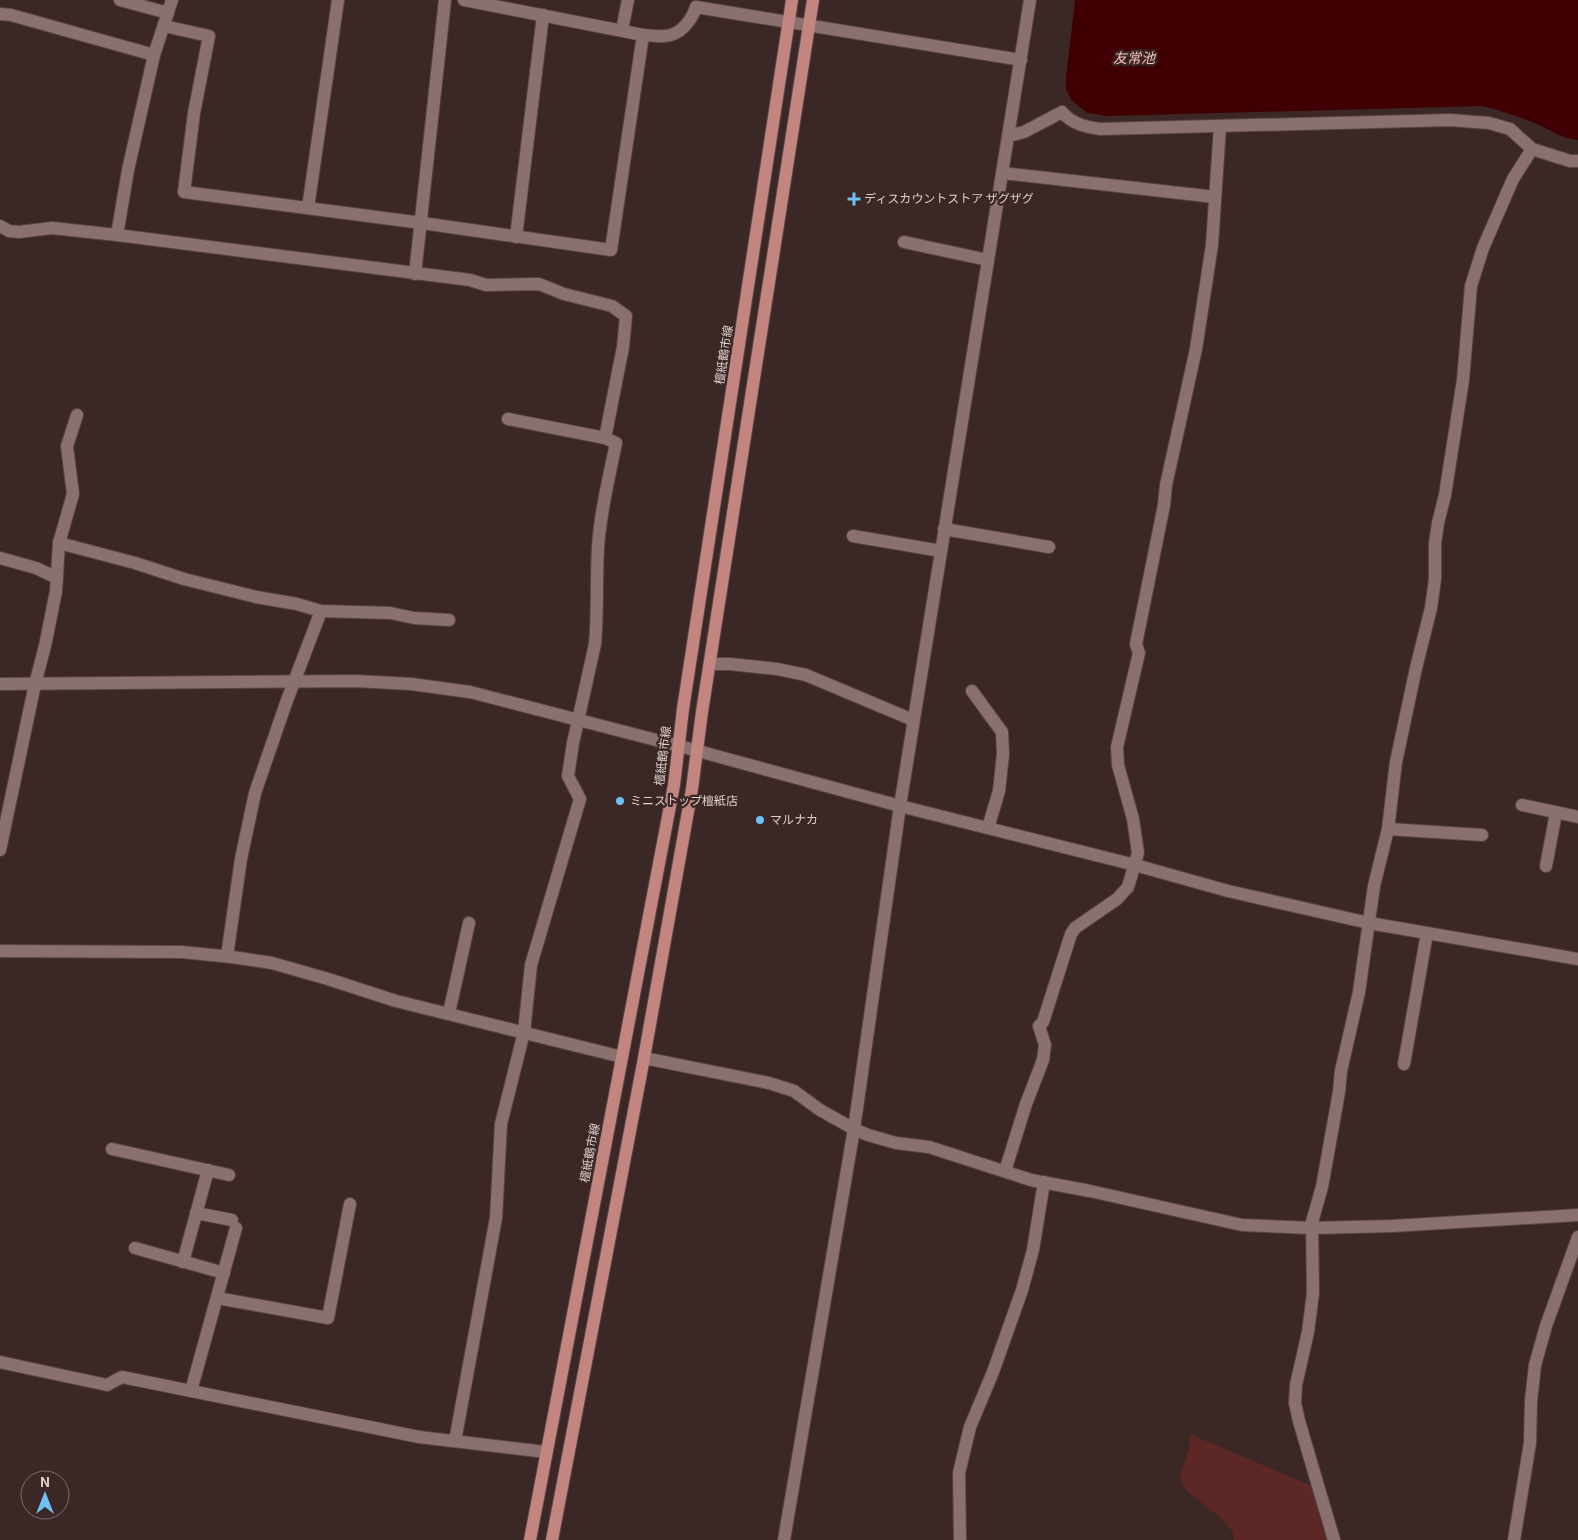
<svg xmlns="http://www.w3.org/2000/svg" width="1578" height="1540" font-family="Georgia,'Noto Sans JP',serif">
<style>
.green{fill:#5c2724}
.water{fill:#400003}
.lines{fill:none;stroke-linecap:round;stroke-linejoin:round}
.minor-casing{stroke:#574644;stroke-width:14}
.major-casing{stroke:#574644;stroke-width:14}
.minor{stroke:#8a716f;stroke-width:12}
.major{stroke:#c2857f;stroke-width:12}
.poi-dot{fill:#6ec2f3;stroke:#3b2725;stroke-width:2}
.labels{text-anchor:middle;stroke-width:4.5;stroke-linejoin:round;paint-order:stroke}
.poi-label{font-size:12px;fill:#ded0ce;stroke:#3b2725;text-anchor:start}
.street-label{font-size:12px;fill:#ded0ce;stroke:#3b2725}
.water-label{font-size:14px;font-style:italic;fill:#f3bfb9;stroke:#3b2725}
</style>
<rect width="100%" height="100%" fill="#3b2725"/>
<!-- green -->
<path class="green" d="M1190 1434 1312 1486 1321 1523 1328 1540H1234C1235 1522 1198 1503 1187 1490 1183 1486 1182 1480 1180 1476L1189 1449Z"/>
<!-- water -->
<path class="water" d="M1075 0H1578V140C1561 138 1552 131 1537 124 1519 117 1502 111 1483 106L1107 116 1088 113 1072 101 1066 89V78Z"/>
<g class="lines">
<!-- minor casing -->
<g class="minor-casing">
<g id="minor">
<path d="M120 0 168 13"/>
<path d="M464 0 643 35C650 35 658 37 664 36 680 36 692 20 696 7L1021 60"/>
<path d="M0 14 11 15 154 55 128 170 117 235"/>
<path d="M164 26 209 36 194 113 184 192 422 223 611 250 643 35"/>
<path d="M622 30 628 0"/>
<path d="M154 55 172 0"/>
<path d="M1008 136 1024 132 1062 112C1072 124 1086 127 1100 129L1450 120 1489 123 1510 129 1532 149 1570 161H1578"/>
<path d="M1002 173 1215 197"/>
<path d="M308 208 338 0"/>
<path d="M0 226 9 231 19 232 52 228 117 235 470 280 486 285 539 284 564 294 612 306 626 316 623 347 605 438 616 443C609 478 600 513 598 548 596 580 598 612 595 644L573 743 568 776 580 799 531 965 524 1032 501 1124 496 1218 455 1441"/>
<path d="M516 237 543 15"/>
<path d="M904 242 988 260"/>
<path d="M415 274 445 0"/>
<path d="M508 419 605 438"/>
<path d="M944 529 1049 547"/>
<path d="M853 536 941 551"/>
<path d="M59 543 135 563 184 579 256 597 297 604 321 611 390 613 414 618 449 620"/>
<path d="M0 558 36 568 57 578"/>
<path d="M710 664H730L777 669 806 675 913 720"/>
<path d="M0 684 356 681 411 684 470 692 687 748 900 806 1135 865 1228 891 1369 923 1578 959"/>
<path d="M972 691 1002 732 1003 754 999 791 988 828"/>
<path d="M1522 805 1578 817"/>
<path d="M1388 829 1482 835"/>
<path d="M0 850 35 684 45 646 56 591 59 543 73 494 67 446 77 415"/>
<path d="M1546 866 1556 813"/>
<path d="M0 951 182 952 232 957 272 963 328 979 396 1001 622 1057"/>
<path d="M227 956 241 859 255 793 286 703 321 611"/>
<path d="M449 1013 469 923"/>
<path d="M644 1058 769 1083 794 1091 820 1110 854 1129 868 1135 896 1143 929 1147 1031 1180 1090 1191 1242 1225 1312 1228 1392 1226 1578 1215"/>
<path d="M1404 1064 1427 933"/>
<path d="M112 1149 229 1175"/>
<path d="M1005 1171 1026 1104 1043 1060 1045 1045 1039 1026 1043 1022 1071 934 1075 928 1117 899 1128 887 1138 853 1133 819 1118 765 1117 747 1139 653 1136 644 1164 505 1166 485 1196 349 1212 245 1220 126"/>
<path d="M196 1213 232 1220"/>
<path d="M135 1248 224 1273"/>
<path d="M183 1262 208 1170"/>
<path d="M217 1298 328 1318 350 1204"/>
<path d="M0 1362 107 1385 122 1377 419 1437 546 1452"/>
<path d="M191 1391 236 1228"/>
<path d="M784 1540 854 1129 900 806 1030 0"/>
<path d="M960 1540 959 1473 970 1427 993 1372 1022 1290 1033 1250 1044 1182"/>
<path d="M1334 1540 1299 1421 1295 1403 1296 1385 1308 1332 1313 1293 1312 1222 1322 1187 1339 1092 1341 1071 1359 992 1374 886 1388 829 1396 762 1416 668 1431 608 1435 579V544L1438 523 1445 495 1463 380 1471 286 1483 248 1513 179 1532 149"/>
<path d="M1514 1540 1530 1443 1531 1401 1535 1365 1546 1326 1578 1237"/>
</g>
</g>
<!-- major casing -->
<g class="major-casing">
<g id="major">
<path d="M530 1540 674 785 683 709 792 0"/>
<path d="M552 1540 644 1058 692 789 702 712 813 0"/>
</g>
</g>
<!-- minor -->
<use href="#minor" class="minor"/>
<!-- major -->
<use href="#major" class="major"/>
</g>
<!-- markers -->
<g class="poi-dot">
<path d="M851.5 191.5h5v5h5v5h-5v5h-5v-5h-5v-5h5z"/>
<circle cx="620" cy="801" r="5"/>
<circle cx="760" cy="820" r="5"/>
</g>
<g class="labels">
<!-- poi labels -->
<g class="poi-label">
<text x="864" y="203">ディスカウントストア ザグザグ</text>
<text x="630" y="805">ミニストップ檀紙店</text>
<text x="770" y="824">マルナカ</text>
</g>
<!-- street labels -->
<g class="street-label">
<text transform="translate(724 355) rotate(-81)" y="4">檀紙鶴市線</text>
<text transform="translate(663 756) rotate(-83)" y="4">檀紙鶴市線</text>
<text transform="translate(590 1153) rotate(-79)" y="4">檀紙鶴市線</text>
</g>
<!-- water labels -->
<g class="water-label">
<text x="1134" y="63">友常池</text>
</g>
</g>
<!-- north arrow -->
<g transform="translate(45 1495)"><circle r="24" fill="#3b2725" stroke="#7c6b69"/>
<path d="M0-4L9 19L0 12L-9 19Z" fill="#6ec2f3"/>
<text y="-8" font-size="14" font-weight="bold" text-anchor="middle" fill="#ded0ce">N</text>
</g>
</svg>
